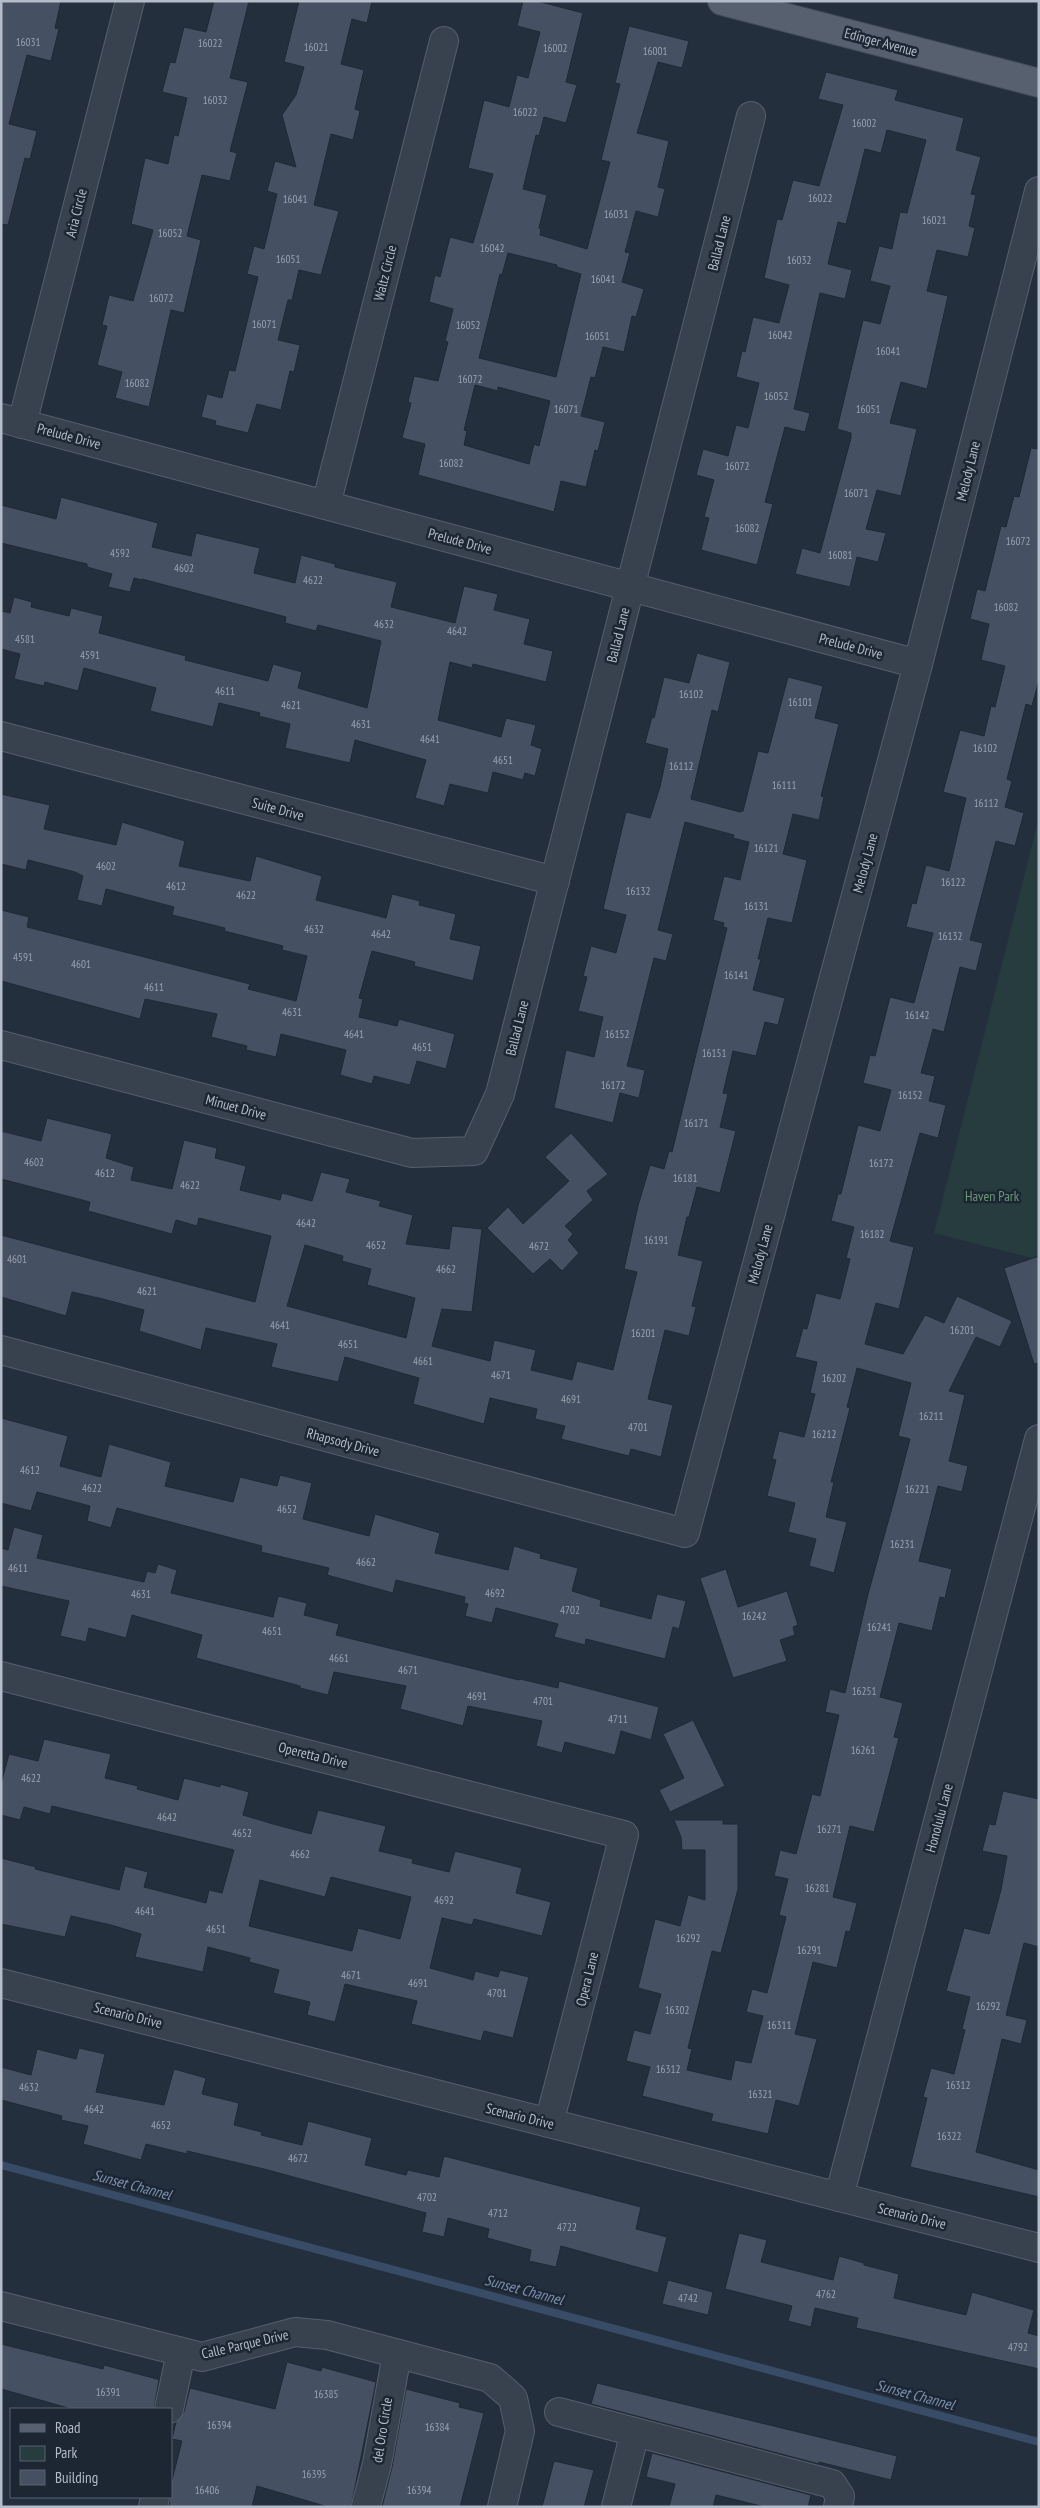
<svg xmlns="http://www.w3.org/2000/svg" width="1040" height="2508" font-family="'PT Sans Narrow',sans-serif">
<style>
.green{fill:#263c3f}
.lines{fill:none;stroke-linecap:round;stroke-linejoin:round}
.stream{stroke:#394c67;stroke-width:8}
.building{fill:#455162;stroke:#1f2835;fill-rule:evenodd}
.minor-casing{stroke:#565f6c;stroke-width:30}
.major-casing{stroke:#414a57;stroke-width:30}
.minor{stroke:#38414e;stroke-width:28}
.major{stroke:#56606e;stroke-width:28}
.labels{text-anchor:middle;stroke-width:5;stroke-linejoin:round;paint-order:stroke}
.number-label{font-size:11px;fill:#98a1af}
.street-label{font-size:14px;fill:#b4bcc9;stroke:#1d2633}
.park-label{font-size:14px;fill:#6b9a76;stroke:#1d2633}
.water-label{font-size:15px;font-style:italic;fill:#7c92b1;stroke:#1d2633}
</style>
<rect width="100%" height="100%" fill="#242f3e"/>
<!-- green -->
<path class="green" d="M1039 818V1260L934 1233Z"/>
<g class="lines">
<!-- stream -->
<path class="stream" d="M1 2165 1039 2442"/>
</g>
<!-- building -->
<g class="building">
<path d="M1 1H61L55 28 59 29 51 61 27 55 9 124 37 131 30 159 25 158 8 225 1 224Z"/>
<path d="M214 1H249L230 78 248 82 230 151 237 153 230 181 202 175 187 236 201 240 184 313 171 310 149 407 115 398 122 372 97 365 107 326 102 325 109 295 133 301 153 230 131 224 145 158 168 164 174 135 178 136 187 98 162 92 170 62 175 63 184 27 206 32Z"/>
<path d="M299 1H372L367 23 352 19 341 64 364 70 355 109 360 111 353 140 331 134 314 205 339 211 321 275 299 270 292 300H288L278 340 300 345 294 372 290 371 281 410 257 404 248 433 215 425 216 421 201 417 207 394 222 398 229 370 235 371 258 277 247 274 254 246 264 249 277 194 267 191 275 161 296 167 282 115 296 95 304 67 284 62Z"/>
<path d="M523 1H537L583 13 566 82 577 85 566 123 544 117 539 136 536 135 523 189 547 195 539 228 541 229 540 235 587 249 610 162 601 160 620 84 615 83 629 26 689 41 682 68 658 62 637 133 669 141 658 187 665 189 658 217 636 211 625 252 630 253 622 282 644 289 636 317 632 316 624 352 603 347 595 378 591 377 581 416 605 422 598 451 595 450 586 487 561 481 554 512 418 475 425 444 402 438 411 403 408 402 414 376 438 381 448 342 445 341 453 309 429 302 435 275 440 277 450 237 473 243 493 174 468 168 484 100 509 107 517 75 528 78 540 32 517 26ZM508 253 557 265V267L581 274 556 377 479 358 500 274 502 275ZM475 385 498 391V387L550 401 539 446 534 444 529 464 464 445 467 431 464 430Z"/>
<path d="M826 72 898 90 895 100 964 118 956 150 981 157 971 194 976 195 969 226 975 228 968 257 937 250 927 291 948 296 927 389 901 382 890 423 917 429 901 496 877 490 866 529 886 533 878 562 857 557 850 587 795 574 802 548 820 553 851 438V433L837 429 863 320 880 324 890 286 870 281 879 246 892 249 900 212 907 213 926 140 887 130 881 153 865 149 846 224 838 222 828 264 852 270 845 299 820 293 794 409 810 413 805 432 785 427 765 502 773 504 757 565 701 550 709 518 704 517 714 480 696 475 703 449 728 456 736 425 748 428 759 383 736 377 742 351 745 352 753 317 779 323 789 285 764 278 777 219 782 220 793 180 819 186 843 105 818 99Z"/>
<path d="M1031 448 1039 449V680L1032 706 1026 704 1007 779 1012 781 1005 807 1024 813 1015 846 996 841 970 940 983 943 976 971 960 967 944 1032 933 1029 921 1073 935 1076 929 1101 946 1105 938 1138 920 1133 890 1241 914 1247 899 1309 876 1303 865 1344 903 1354 925 1315 944 1323 957 1296 1012 1321 1000 1347 976 1337 949 1391 965 1395 949 1461 968 1466 962 1492 938 1486 919 1561 952 1569 945 1598 940 1597 932 1631 899 1623 880 1697 903 1703 894 1737 899 1738 874 1832 850 1826 833 1897 857 1903 850 1932 846 1931 837 1968 813 1962 795 2034 817 2039 799 2106 776 2100 768 2134 711 2121 713 2114 642 2096 650 2067 626 2061 634 2030 650 2034 661 1994 638 1988 655 1919 680 1926 688 1895 705 1900V1850H682L681 1837 674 1820H723V1824H738V1889L721 1953 712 1951 688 2048 692 2049 687 2070 731 2080 735 2060 751 2063 763 2016 746 2012 752 1989 767 1993 786 1917 779 1915 788 1879 774 1876 780 1850 796 1854 812 1794 820 1796 839 1715 825 1712 830 1689 845 1693 868 1594 895 1497 910 1439 898 1436 911 1383 857 1368 847 1407 850 1408 831 1482H834L826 1517 847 1522 834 1573 809 1566 816 1539 788 1532 795 1503 767 1496 776 1460 772 1459 779 1431 804 1437 815 1394 810 1393 817 1362 795 1357 803 1328 807 1329 816 1293 840 1299 850 1259 846 1258 854 1227 831 1221 838 1194H841L858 1125 880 1131 891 1090 863 1083 870 1055 875 1056 890 997 914 1003 933 933 906 927 912 903 916 904 926 865 949 871 966 798 943 792 960 730 984 736 991 706 995 707 1005 666 981 660 989 624 970 619 977 589 985 591 1001 526 1006 527 1014 496 1019 497Z"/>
<path d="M61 497 158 523 152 547 191 556 196 533 260 548 254 573 295 583 301 555 335 564V567L397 582 391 607 455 623 464 586 498 594 494 610 530 619 524 644 553 651 546 682 473 664 472 668 450 662 438 720 501 737 506 718 536 725 531 745 542 749 535 776 525 773 523 780 493 772 488 793 450 784 444 806 415 798 426 760 355 740 350 763 285 748 290 724 259 716 260 713 219 703 213 727 150 711 156 688 84 668 78 691 45 682 44 686 14 679 20 654 1 649V611L10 613 14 597 32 602 31 607 69 616 71 608 103 616 99 633 186 656 185 660 268 681 273 664 302 672 298 688 367 708 381 641 318 625 316 631 285 623 286 617 142 579V580L134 578 130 592 108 587 112 574 87 567V564L1 543V505L56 519Z"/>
<path d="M697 653 730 662 718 712 712 710 691 799 740 812 743 811 758 751 768 753 788 677 823 686 815 718 839 724 821 796 824 797 819 820 793 814 783 854 807 860 792 923 768 918 758 959H761L753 990 785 998 778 1025 765 1022 756 1056 733 1051 723 1093 728 1094 720 1127 736 1131 720 1193 697 1187 689 1217H687L678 1255 703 1261 692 1306 696 1307 689 1336 665 1330 648 1399 673 1405 661 1457 631 1449 629 1456 561 1439 565 1426 535 1419 537 1409 490 1398 484 1424 413 1404 419 1378 345 1357 338 1382 271 1367 277 1344 206 1328 201 1350 139 1331 144 1310 103 1299 72 1292 66 1316 1 1297V1235L255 1302 271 1236 199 1218 197 1226 176 1220 172 1234 88 1211 90 1202 1 1179V1131L41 1141 47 1118 112 1134 106 1158 134 1167 131 1180 172 1189 184 1140 217 1148 215 1158 246 1166 240 1190 280 1200 282 1193 312 1201 321 1172 350 1179 346 1192 381 1201 379 1206 413 1215 406 1244 449 1249 452 1226 482 1229 472 1312 442 1309 432 1346 490 1361 494 1340 536 1350 531 1370 572 1380 577 1361 613 1370 637 1272 624 1269 638 1206 650 1165 664 1169 669 1151 672 1152 727 928 723 927 724 923 713 920 724 876 740 880 749 842 733 838 734 835 685 822 658 930 673 934 666 961 654 958 627 1066 645 1070 639 1098 620 1093 613 1123 554 1108 566 1050 594 1057 603 1017 578 1011 587 977 583 976 591 946 616 953 626 915 603 909 626 812 650 818 660 787 668 749 645 743 652 717 654 718 664 677 689 683ZM305 1245 343 1256 342 1261 371 1269 367 1285 415 1298 406 1338 287 1306Z"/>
<path d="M1 794 50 805 44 829 116 845 122 822 185 841 179 866 250 881 256 856 322 876 316 900 386 918 392 894 420 901 419 905 456 914 450 939 481 946 473 981 414 966 415 962 372 951 359 998 363 999 359 1017 397 1026 399 1019 455 1034 446 1069 417 1061 410 1085 374 1076 372 1084 340 1075 346 1050 281 1034 276 1057 246 1050 247 1046 211 1037 217 1014 145 999 140 1019 1 981V910L29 917 27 927 250 984 248 989 296 1001 307 956 282 950 283 946 224 931 225 928 172 915 174 907 106 889 102 906 77 900 83 876 75 872 28 860 26 870 1 864Z"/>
<path d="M571 1133 608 1174 587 1191 593 1200 565 1226 573 1234 568 1240 579 1253 562 1271 550 1259 533 1274 487 1228 508 1207 523 1224 569 1181 545 1157Z"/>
<path d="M1039 1256V1363L1034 1364 1004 1268Z"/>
<path d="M1 1418 68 1436 60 1466 101 1477 109 1444 171 1462 165 1486 233 1502 240 1477 277 1486 280 1475 312 1483 303 1519 369 1536 375 1514 440 1533 435 1553 508 1570 514 1546 541 1554 540 1558 578 1568 572 1591 601 1600 600 1606 651 1619 657 1594 686 1601 679 1629 673 1627 665 1659 586 1639 585 1645 554 1637 558 1624 496 1608 492 1623 465 1616 468 1604 464 1603 465 1597 396 1580 393 1593 327 1575 329 1568 261 1552 262 1546 117 1508 111 1528 87 1521 90 1506 37 1492 31 1511 1 1503Z"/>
<path d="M14 1527 43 1535 37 1558 144 1582 147 1571 155 1573 158 1564 177 1570 171 1593 273 1617 278 1596 307 1603 304 1615 339 1624 336 1635 519 1680 520 1679 558 1688 559 1681 659 1707 651 1740 621 1731 615 1755 565 1742 562 1753 536 1746 542 1721 468 1706 463 1726 400 1709 406 1686 334 1672 328 1695 300 1688V1686L196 1658 202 1635 132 1615 126 1638 89 1628 86 1642 60 1636 69 1601 1 1586V1548L8 1550Z"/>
<path d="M726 1569 738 1607 787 1591 798 1625 793 1627 795 1635 780 1640 787 1661 733 1678 700 1578Z"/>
<path d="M693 1720 725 1786 670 1812 659 1790 684 1778 663 1734Z"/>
<path d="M44 1739 111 1754 105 1778 138 1786 137 1789 178 1800 184 1778 220 1787V1784L249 1792 243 1815 273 1824 311 1834 318 1810 386 1826 379 1851 413 1859 412 1863 449 1872 455 1851 522 1868 516 1893 551 1902 542 1936 474 1919 472 1925 442 1918 430 1968 473 1980 475 1971 498 1977 500 1970 529 1977 513 2038 484 2031 481 2041 411 2024 417 2001 345 1984 335 2022 307 2015 310 2002 273 1993 279 1970 249 1962 250 1958 208 1947 203 1972 135 1957 141 1934 111 1925 71 1916 65 1937 1 1924V1858L36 1867 35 1869 119 1890 125 1866 148 1872 144 1887 206 1903 209 1890 222 1893 234 1850 52 1806 50 1814 24 1807 20 1820 1 1815V1784L9 1754 38 1761ZM331 1877 411 1897 400 1939 358 1928 352 1951 249 1926 260 1880 325 1897Z"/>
<path d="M1003 1791 1039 1799V1947L1024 1943 1006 2015 1027 2020 1021 2044 1002 2039 976 2152 1039 2170V2197L910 2167 927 2098 923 2097 931 2068 954 2074 965 2030 962 2029 970 1997 946 1991 964 1928 989 1934 1001 1890 1007 1856 982 1851 989 1824 995 1825Z"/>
<path d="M79 2048 105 2054 96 2092 164 2105 174 2069 206 2078 202 2094 239 2103 234 2125 262 2132 261 2135 302 2145 308 2121 372 2138 365 2165 406 2175 408 2170 439 2177 444 2156 641 2207 636 2229 667 2237 658 2273 561 2246 556 2267 529 2261 531 2250 487 2238 489 2229 448 2218 444 2237 422 2232 426 2213 264 2169 187 2151V2154L146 2144 141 2160 83 2144 88 2126 61 2120 62 2116 1 2100V2067L31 2075 37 2049 76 2059Z"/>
<path d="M739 2233 767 2240 761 2262 833 2280 839 2256 864 2263V2265L899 2274 894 2298 966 2315 972 2292 1034 2310 1028 2333 1039 2336V2369L856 2328 858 2318 815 2308 811 2327 788 2321 792 2306 725 2289Z"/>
<path d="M668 2280 713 2292 708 2315 662 2304Z"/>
<path d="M1 2344 103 2369 104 2365 157 2379 159 2380 154 2409H72L1 2389Z"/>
<path d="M287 2362 321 2371 322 2367 376 2382 351 2507H328L257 2486 252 2507H169L171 2484 182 2441 172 2439 176 2422 184 2412 190 2388 275 2409Z"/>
<path d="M597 2383 897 2456 891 2480 819 2462V2464L591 2404Z"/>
<path d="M406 2389 460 2403 459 2407 484 2413 460 2507H382L392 2467Z"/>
<path d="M652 2453 811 2495 808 2507H765L716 2495 713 2507H669L675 2484 646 2477Z"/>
<path d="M554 2461 594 2470 584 2507H542Z"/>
</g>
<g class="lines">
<!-- minor casing -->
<g class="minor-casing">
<g id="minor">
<path d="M1 418 918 664"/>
<path d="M22 424 130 1"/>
<path d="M326 505 444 41"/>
<path d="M1 736 555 881"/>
<path d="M1 1045 412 1153 474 1151 500 1094 751 116"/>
<path d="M1 1350 685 1533 918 664 1039 191"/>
<path d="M1 1676 624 1835 549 2123"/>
<path d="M1 1983 1039 2248"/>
<path d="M839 2197 1039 1439"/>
<path d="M1 2306 202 2357 295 2332 327 2335 490 2378 513 2398 520 2431 502 2507"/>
<path d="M169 2409 181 2353"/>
<path d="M559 2412 832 2484 840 2496 838 2507"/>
<path d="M366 2506 377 2464 397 2354"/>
<path d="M153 2507 155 2497"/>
<path d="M616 2507 635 2432"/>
</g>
</g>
<!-- major casing -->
<g class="major-casing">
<path id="major" d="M722 1 1039 83"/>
</g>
<!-- minor -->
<use href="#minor" class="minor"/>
<!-- major -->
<use href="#major" class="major"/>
</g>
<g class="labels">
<!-- number labels -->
<g class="number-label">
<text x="28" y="46">16031</text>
<text x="210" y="47">16022</text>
<text x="316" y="51">16021</text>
<text x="555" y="52">16002</text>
<text x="655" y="55">16001</text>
<text x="215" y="104">16032</text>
<text x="525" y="116">16022</text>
<text x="864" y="127">16002</text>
<text x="820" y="202">16022</text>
<text x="295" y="203">16041</text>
<text x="616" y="218">16031</text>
<text x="934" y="224">16021</text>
<text x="170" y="237">16052</text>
<text x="492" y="252">16042</text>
<text x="288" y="263">16051</text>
<text x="799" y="264">16032</text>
<text x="603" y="283">16041</text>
<text x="161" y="302">16072</text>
<text x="264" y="328">16071</text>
<text x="468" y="329">16052</text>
<text x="780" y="339">16042</text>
<text x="597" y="340">16051</text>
<text x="888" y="355">16041</text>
<text x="470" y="383">16072</text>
<text x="137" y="387">16082</text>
<text x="776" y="400">16052</text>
<text x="566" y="413">16071</text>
<text x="868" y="413">16051</text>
<text x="451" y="467">16082</text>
<text x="737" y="470">16072</text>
<text x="856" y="497">16071</text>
<text x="747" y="532">16082</text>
<text x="1018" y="545">16072</text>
<text x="120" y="557">4592</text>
<text x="840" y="559">16081</text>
<text x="184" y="572">4602</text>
<text x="313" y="584">4622</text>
<text x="1006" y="611">16082</text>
<text x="384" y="628">4632</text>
<text x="457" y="635">4642</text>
<text x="25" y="643">4581</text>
<text x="90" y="659">4591</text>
<text x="225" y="695">4611</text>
<text x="691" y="698">16102</text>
<text x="800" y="706">16101</text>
<text x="291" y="709">4621</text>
<text x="361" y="728">4631</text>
<text x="430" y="743">4641</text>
<text x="985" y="752">16102</text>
<text x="503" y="764">4651</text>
<text x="681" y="770">16112</text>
<text x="784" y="789">16111</text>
<text x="986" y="807">16112</text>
<text x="766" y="852">16121</text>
<text x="106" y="870">4602</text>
<text x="953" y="886">16122</text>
<text x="176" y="890">4612</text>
<text x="638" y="895">16132</text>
<text x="246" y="899">4622</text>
<text x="756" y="910">16131</text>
<text x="314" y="933">4632</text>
<text x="381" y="938">4642</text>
<text x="950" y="940">16132</text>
<text x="23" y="961">4591</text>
<text x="81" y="968">4601</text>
<text x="736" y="979">16141</text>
<text x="154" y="991">4611</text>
<text x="292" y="1016">4631</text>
<text x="917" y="1019">16142</text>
<text x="354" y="1038">4641</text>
<text x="617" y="1038">16152</text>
<text x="422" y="1051">4651</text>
<text x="714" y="1057">16151</text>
<text x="613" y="1089">16172</text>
<text x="910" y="1099">16152</text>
<text x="696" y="1127">16171</text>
<text x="34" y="1166">4602</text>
<text x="881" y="1167">16172</text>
<text x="105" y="1177">4612</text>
<text x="685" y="1182">16181</text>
<text x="190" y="1189">4622</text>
<text x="306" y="1227">4642</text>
<text x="872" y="1238">16182</text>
<text x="656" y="1244">16191</text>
<text x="376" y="1249">4652</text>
<text x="539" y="1250">4672</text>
<text x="17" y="1263">4601</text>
<text x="446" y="1273">4662</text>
<text x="147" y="1295">4621</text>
<text x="280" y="1329">4641</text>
<text x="962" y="1334">16201</text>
<text x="643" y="1337">16201</text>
<text x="348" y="1348">4651</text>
<text x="423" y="1365">4661</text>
<text x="501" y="1379">4671</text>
<text x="834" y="1382">16202</text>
<text x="571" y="1403">4691</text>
<text x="931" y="1420">16211</text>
<text x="638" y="1431">4701</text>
<text x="824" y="1438">16212</text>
<text x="30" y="1474">4612</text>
<text x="92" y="1492">4622</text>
<text x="917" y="1493">16221</text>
<text x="287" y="1513">4652</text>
<text x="902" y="1548">16231</text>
<text x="366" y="1566">4662</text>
<text x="18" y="1572">4611</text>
<text x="495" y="1597">4692</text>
<text x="141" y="1598">4631</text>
<text x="570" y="1614">4702</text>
<text x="754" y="1620">16242</text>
<text x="879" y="1631">16241</text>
<text x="272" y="1635">4651</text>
<text x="339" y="1662">4661</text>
<text x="408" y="1674">4671</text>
<text x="864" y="1695">16251</text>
<text x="477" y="1700">4691</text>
<text x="543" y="1705">4701</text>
<text x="618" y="1723">4711</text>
<text x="863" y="1754">16261</text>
<text x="31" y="1782">4622</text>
<text x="167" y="1821">4642</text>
<text x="829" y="1833">16271</text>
<text x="242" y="1837">4652</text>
<text x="300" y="1858">4662</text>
<text x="817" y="1892">16281</text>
<text x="444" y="1904">4692</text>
<text x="145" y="1915">4641</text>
<text x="216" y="1933">4651</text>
<text x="688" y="1942">16292</text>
<text x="809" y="1954">16291</text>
<text x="351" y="1979">4671</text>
<text x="418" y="1987">4691</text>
<text x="497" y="1997">4701</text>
<text x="988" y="2010">16292</text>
<text x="677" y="2014">16302</text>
<text x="779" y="2029">16311</text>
<text x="668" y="2073">16312</text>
<text x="958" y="2089">16312</text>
<text x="29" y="2091">4632</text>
<text x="760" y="2098">16321</text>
<text x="94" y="2113">4642</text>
<text x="161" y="2129">4652</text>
<text x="949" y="2140">16322</text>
<text x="298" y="2162">4672</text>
<text x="427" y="2201">4702</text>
<text x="498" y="2217">4712</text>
<text x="567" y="2231">4722</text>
<text x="826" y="2298">4762</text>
<text x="688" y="2302">4742</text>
<text x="1018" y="2351">4792</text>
<text x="108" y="2396">16391</text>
<text x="326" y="2398">16385</text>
<text x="219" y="2429">16394</text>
<text x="437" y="2431">16384</text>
<text x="314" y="2478">16395</text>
<text x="207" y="2494">16406</text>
<text x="419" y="2494">16394</text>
</g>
<!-- street labels -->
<g class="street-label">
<text transform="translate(881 42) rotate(15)" y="5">Edinger Avenue</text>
<text transform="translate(76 213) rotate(-76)" y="5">Aria Circle</text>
<text transform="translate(719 243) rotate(-76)" y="5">Ballad Lane</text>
<text transform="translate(385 273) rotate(-76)" y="5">Waltz Circle</text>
<text transform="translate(69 436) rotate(15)" y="5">Prelude Drive</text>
<text transform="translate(968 471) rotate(-76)" y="5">Melody Lane</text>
<text transform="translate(460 541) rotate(15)" y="5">Prelude Drive</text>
<text transform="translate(618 635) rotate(-76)" y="5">Ballad Lane</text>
<text transform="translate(851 646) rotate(15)" y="5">Prelude Drive</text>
<text transform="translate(278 809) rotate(15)" y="5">Suite Drive</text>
<text transform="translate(865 863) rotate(-75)" y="5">Melody Lane</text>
<text transform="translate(517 1028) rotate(-76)" y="5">Ballad Lane</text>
<text transform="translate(236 1107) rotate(15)" y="5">Minuet Drive</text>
<text transform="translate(760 1254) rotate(-75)" y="5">Melody Lane</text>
<text transform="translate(343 1442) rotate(15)" y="5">Rhapsody Drive</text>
<text transform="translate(313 1755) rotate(14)" y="5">Operetta Drive</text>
<text transform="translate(939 1818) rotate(-75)" y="5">Honolulu Lane</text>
<text transform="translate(587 1979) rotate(-76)" y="5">Opera Lane</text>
<text transform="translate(128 2015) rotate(14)" y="5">Scenario Drive</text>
<text transform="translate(520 2116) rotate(14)" y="5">Scenario Drive</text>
<text transform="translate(912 2216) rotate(14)" y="5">Scenario Drive</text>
<text transform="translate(245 2344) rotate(-13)" y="5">Calle Parque Drive</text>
<text transform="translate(382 2430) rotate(-81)" y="5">del Oro Circle</text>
</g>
<!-- park labels -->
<g class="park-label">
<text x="992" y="1201">Haven Park</text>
</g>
<!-- water labels -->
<g class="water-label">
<text transform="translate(132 2185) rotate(15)" y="5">Sunset Channel</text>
<text transform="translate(524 2290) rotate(15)" y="5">Sunset Channel</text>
<text transform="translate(915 2395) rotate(15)" y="5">Sunset Channel</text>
</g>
</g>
<!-- border -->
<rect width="1040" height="2508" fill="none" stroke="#b4bcc9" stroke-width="5"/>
<!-- legend -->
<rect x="10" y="2408" width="162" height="90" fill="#1d2633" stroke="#59626f"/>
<rect x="20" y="2424" width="25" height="8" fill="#56606e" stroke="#59626f"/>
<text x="55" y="2433" font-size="15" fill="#b4bcc9">Road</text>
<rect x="20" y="2446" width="25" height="15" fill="#263c3f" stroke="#59626f"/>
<text x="55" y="2458" font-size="15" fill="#b4bcc9">Park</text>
<rect x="20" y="2470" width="25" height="15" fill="#455162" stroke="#59626f"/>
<text x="55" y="2483" font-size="15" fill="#b4bcc9">Building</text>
</svg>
